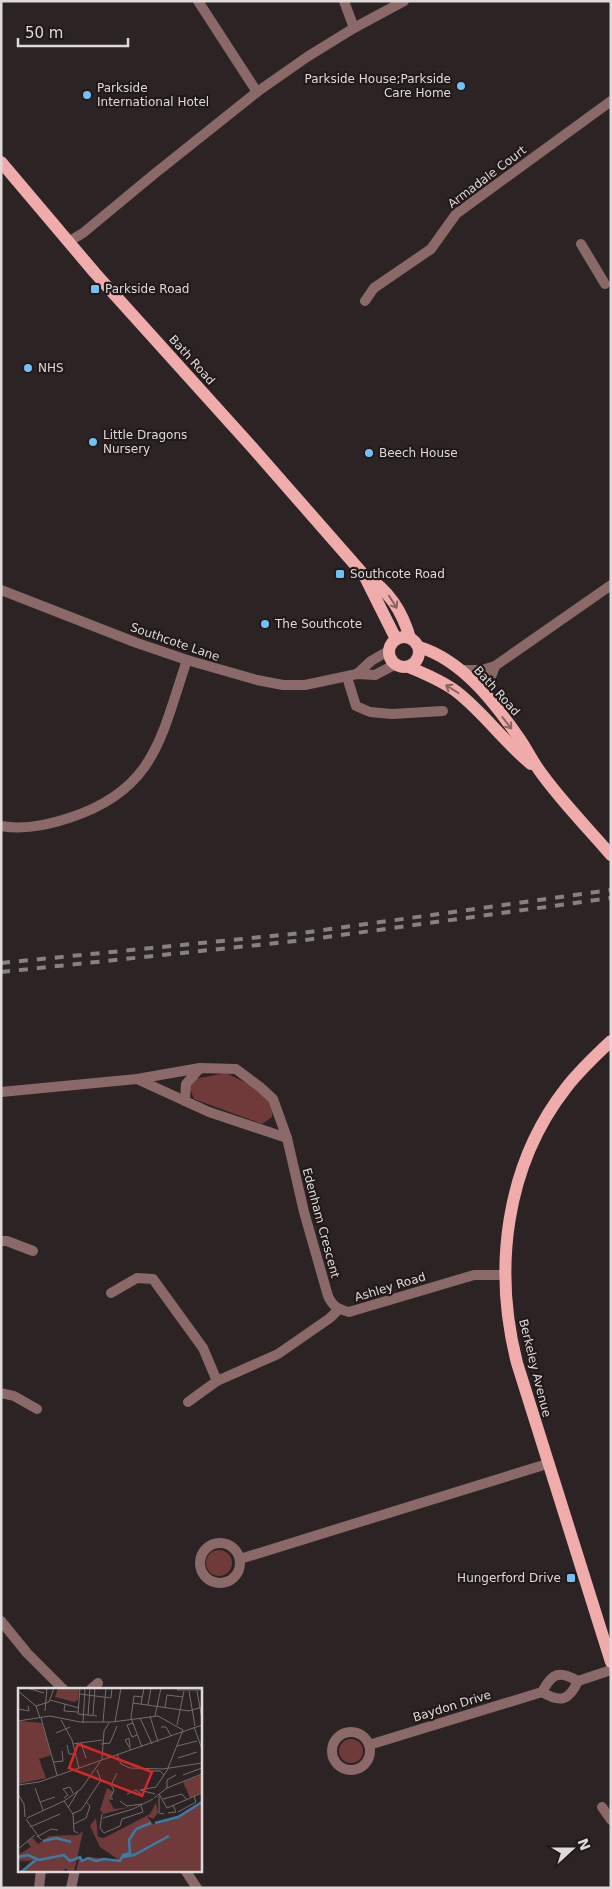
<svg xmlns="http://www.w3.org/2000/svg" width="612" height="1889" font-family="'DejaVu Sans',sans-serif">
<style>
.green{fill:#703a3a}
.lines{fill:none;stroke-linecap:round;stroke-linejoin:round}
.minor{stroke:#8a6968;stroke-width:10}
.tertiary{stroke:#8a6968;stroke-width:10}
.primary{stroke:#efacaa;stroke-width:12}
.rail{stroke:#888181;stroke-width:4;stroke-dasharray:9 9;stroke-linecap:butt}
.oneway{stroke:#886362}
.poi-dot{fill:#72c1f5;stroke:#221a1a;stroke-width:2}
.labels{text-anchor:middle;stroke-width:4.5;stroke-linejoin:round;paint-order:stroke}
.poi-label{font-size:12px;fill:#dfdad9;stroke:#221a1a;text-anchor:start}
.street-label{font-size:12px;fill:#dfdad9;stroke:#221a1a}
.inset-river{fill:none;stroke:#3b7ca6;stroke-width:2.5}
.inset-road{fill:none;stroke:#746d6c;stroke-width:1}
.view{fill:#d62828;fill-opacity:0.15;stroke:#d62828;stroke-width:2.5}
.inset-edge{fill:none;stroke:#dfdad9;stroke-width:2.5}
</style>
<rect width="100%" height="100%" fill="#2c2424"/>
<!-- green -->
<g class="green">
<path d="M226 1073 257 1088 273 1106 272 1117 262 1124 194 1099 190 1089 194 1079Z"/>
<circle cx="219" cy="1563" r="13"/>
<circle cx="351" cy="1751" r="12"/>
</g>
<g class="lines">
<!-- minor -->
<g class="minor">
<path d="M198 1 257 92"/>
<path d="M344 1 354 28"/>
<path d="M68 242 83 233 153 175 257 92 307 57 354 28 404 1"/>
<path d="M581 244 605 284"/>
<path d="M365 301 374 288 431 249 456 214 611 101"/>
<path d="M460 670H482L495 666 611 585"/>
<path d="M347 677 356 706 370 712 392 714 443 711"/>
<path d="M489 698 487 688 495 666"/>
<path d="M1 826C23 830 48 825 69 818 156 790 161 736 187 660"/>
<path d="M137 1079 209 1112 287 1138"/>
<path d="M1 1092 137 1079 200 1068 236 1069 260 1087 273 1099 287 1138 304 1212 328 1296C333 1307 338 1309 349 1312L474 1275H505"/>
<path d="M185 1101 186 1084 200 1068"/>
<path d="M1 1241H7L33 1251"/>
<path d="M111 1293 137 1278 153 1279 203 1348 217 1381"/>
<path d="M1 1393 14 1396 37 1409"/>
<path d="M188 1402 217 1381 278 1354 330 1318 339 1309"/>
<circle cx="220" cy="1563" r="20"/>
<path d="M240 1559 547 1464"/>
<path d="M1 1621 27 1653 63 1689"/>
<path d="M91 1689 98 1683"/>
<path d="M542 1692C560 1703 569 1701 578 1681"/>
<circle cx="351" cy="1751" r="19"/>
<path d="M369 1745 542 1692C552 1673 559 1670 578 1681L611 1670"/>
<path d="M602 1807 611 1820"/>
<path d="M185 1870 197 1888"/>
<path d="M39 1888 41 1870"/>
<path d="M71 1888 75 1870"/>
</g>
<!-- tertiary -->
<g class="tertiary">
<path d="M1 590 137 643 187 660 257 680 283 685H305L357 674 375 675 396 664"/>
<path d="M357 674 371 661 390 650"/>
</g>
<!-- primary -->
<g class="primary">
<path d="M1 162 95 273 251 446 364 575 396 639"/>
<path d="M364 575C389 590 402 611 410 638"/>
<circle cx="404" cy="652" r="15"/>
<path d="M419 647C462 660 494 702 519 738 526 748 532 760 539 770 560 800 587 827 611 855"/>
<path d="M409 667C425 674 443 681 457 692 484 713 504 742 531 764"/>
<path d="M611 1041C595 1056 579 1071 566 1088 505 1166 493 1269 517 1363L611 1662"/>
</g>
<!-- rail -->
<g class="rail">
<path d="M1 963 302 933 611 890"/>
<path d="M1 972 305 940 611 898"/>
</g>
</g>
<!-- one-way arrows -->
<defs><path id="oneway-shaft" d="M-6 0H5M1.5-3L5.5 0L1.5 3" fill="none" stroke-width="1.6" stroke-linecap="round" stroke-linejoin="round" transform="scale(1.25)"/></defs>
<g class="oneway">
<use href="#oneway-shaft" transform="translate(393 602) rotate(57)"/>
<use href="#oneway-shaft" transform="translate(452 689) rotate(-148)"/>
<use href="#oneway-shaft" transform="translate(507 723) rotate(52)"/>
</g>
<!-- markers -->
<g class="poi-dot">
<circle cx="461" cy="86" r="5"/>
<circle cx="87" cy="95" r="5"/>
<rect x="90" y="284" width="10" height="10" rx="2.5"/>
<circle cx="28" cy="368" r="5"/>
<circle cx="93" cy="442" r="5"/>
<circle cx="369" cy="453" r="5"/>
<rect x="335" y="569" width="10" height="10" rx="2.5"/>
<circle cx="265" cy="624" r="5"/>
<rect x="566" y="1573" width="10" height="10" rx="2.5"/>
</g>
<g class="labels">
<!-- poi labels -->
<g class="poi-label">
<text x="451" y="83" text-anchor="end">Parkside House;Parkside<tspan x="451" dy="14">Care Home</tspan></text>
<text x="97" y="92">Parkside<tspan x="97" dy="14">International Hotel</tspan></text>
<text x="105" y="293">Parkside Road</text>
<text x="38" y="372">NHS</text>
<text x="103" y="439">Little Dragons<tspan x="103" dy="14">Nursery</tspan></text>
<text x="379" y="457">Beech House</text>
<text x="350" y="578">Southcote Road</text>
<text x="275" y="628">The Southcote</text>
<text x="561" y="1582" text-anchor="end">Hungerford Drive</text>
</g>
<!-- street labels -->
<g class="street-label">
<text transform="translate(487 177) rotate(-37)" y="4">Armadale Court</text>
<text transform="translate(192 360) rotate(48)" y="4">Bath Road</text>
<text transform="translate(175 642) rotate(19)" y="4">Southcote Lane</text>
<text transform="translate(497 691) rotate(48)" y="4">Bath Road</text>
<text transform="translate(321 1223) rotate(75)" y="4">Edenham Crescent</text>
<text transform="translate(390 1287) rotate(-17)" y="4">Ashley Road</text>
<text transform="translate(535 1368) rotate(76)" y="4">Berkeley Avenue</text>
<text transform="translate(452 1706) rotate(-17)" y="4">Baydon Drive</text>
</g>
</g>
<!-- overview -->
<g transform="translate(18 1688)">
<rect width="184" height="184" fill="#2c2424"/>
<path d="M40 0H61L60 12 56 14 37 9ZM0 33 24 35 33 67 21 71 28 90 0 96ZM184 87V104L172 110 165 94ZM89 100 95 104 91 112 96 121 112 119 85 126 82 122ZM184 114V184H58L61 169 64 173 71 169 101 172 82 159 72 138 78 130 80 149 86 150 132 126 138 115 140 125 135 131 129 128 135 136 158 131ZM65 143 56 184H49V180L43 184H3L14 172 0 175 9 172 0 173V167L13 159 9 154 11 152 15 150 20 156 31 148 60 147Z" fill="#703a3a"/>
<path class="inset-river" d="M137 135 160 129 184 114M25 153 38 150 53 154M0 169 10 167 21 172 46 167 52 173 62 169 64 173 70 170 78 173 86 171 102 173 105 167 112 165 111 152 118 141 133 135M105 169 116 167 151 148M3 184 18 172"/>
<path class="inset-road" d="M9 0 26 5M62 0 60 26 79 28M159 2H184M0 3 18 18 22 30M171 3 177 38M179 3 184 31M62 6 93 10 94 0M32 12 61 20M115 15 171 23 184 19M47 16 46 23 60 24M123 16 126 0M130 17 133 0M18 18 31 14 36 0M147 19 149 7 165 9M0 21 11 23 10 18M27 23 29 0M70 27 72 0M75 27 77 0M132 28 140 54M137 28 143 0M23 30 39 87M122 30 134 56M43 32 54 52 61 80M0 33 32 28 62 34H94L140 28 165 42 150 80M85 34 88 0M97 34 103 0M65 35 67 0M115 35 109 37 114 49 119 47M159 37 166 3M143 39H148L153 48M176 39 184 61M38 45 52 39M63 55 68 70M55 56 84 52M83 56 92 55 99 38M49 57 51 66H57M159 58 179 53M112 59 111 50 107 52 113 62M124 59 113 30 116 8 124 9M99 66 103 76 112 80 145 81 184 75M160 70 179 64M84 72 86 43 91 35M36 74 45 73 44 63M130 83H142L146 87M165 87 184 80M0 97 21 94 184 37M17 100 25 122M149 100V92L158 87M0 106 6 116 7 129M109 106 118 102 123 106M137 106 122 102 138 99 150 81M141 106 149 120 184 105M141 108V125L146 126M46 110 50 107 45 101 52 99 55 105M136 110 149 100 184 86M95 111H92L96 102 93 97 99 85M145 111 164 106 168 111M46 113 55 126 56 143 60 145M102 113 109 118 124 116M22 114 37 109M50 120 60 103M160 124 178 114 176 108M150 125 158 124 155 117M54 126 63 122 83 92 79 82M84 126 82 140 86 145 102 138 104 131 125 124 123 118M9 130 46 113 63 101 82 74M85 130 115 121 135 111M8 131 23 152M56 136 68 130 72 118 68 114M12 139 42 126M19 149 33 141 40 142M0 161 17 147"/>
<path class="view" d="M60 56 134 84 124 108 51 80Z"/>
<rect width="184" height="184" class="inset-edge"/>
</g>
<!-- border -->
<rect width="612" height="1889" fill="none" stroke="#dfdad9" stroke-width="5"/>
<!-- north arrow -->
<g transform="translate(572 1849) rotate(69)" stroke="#221a1a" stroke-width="4" paint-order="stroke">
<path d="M0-4L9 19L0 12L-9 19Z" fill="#dfdad9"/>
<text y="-8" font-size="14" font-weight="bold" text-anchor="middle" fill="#dfdad9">N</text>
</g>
<!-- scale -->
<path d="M18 38v8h110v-8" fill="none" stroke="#dfdad9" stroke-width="2.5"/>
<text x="25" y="38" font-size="15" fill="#dfdad9" stroke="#221a1a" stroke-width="4" paint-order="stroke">50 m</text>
</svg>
